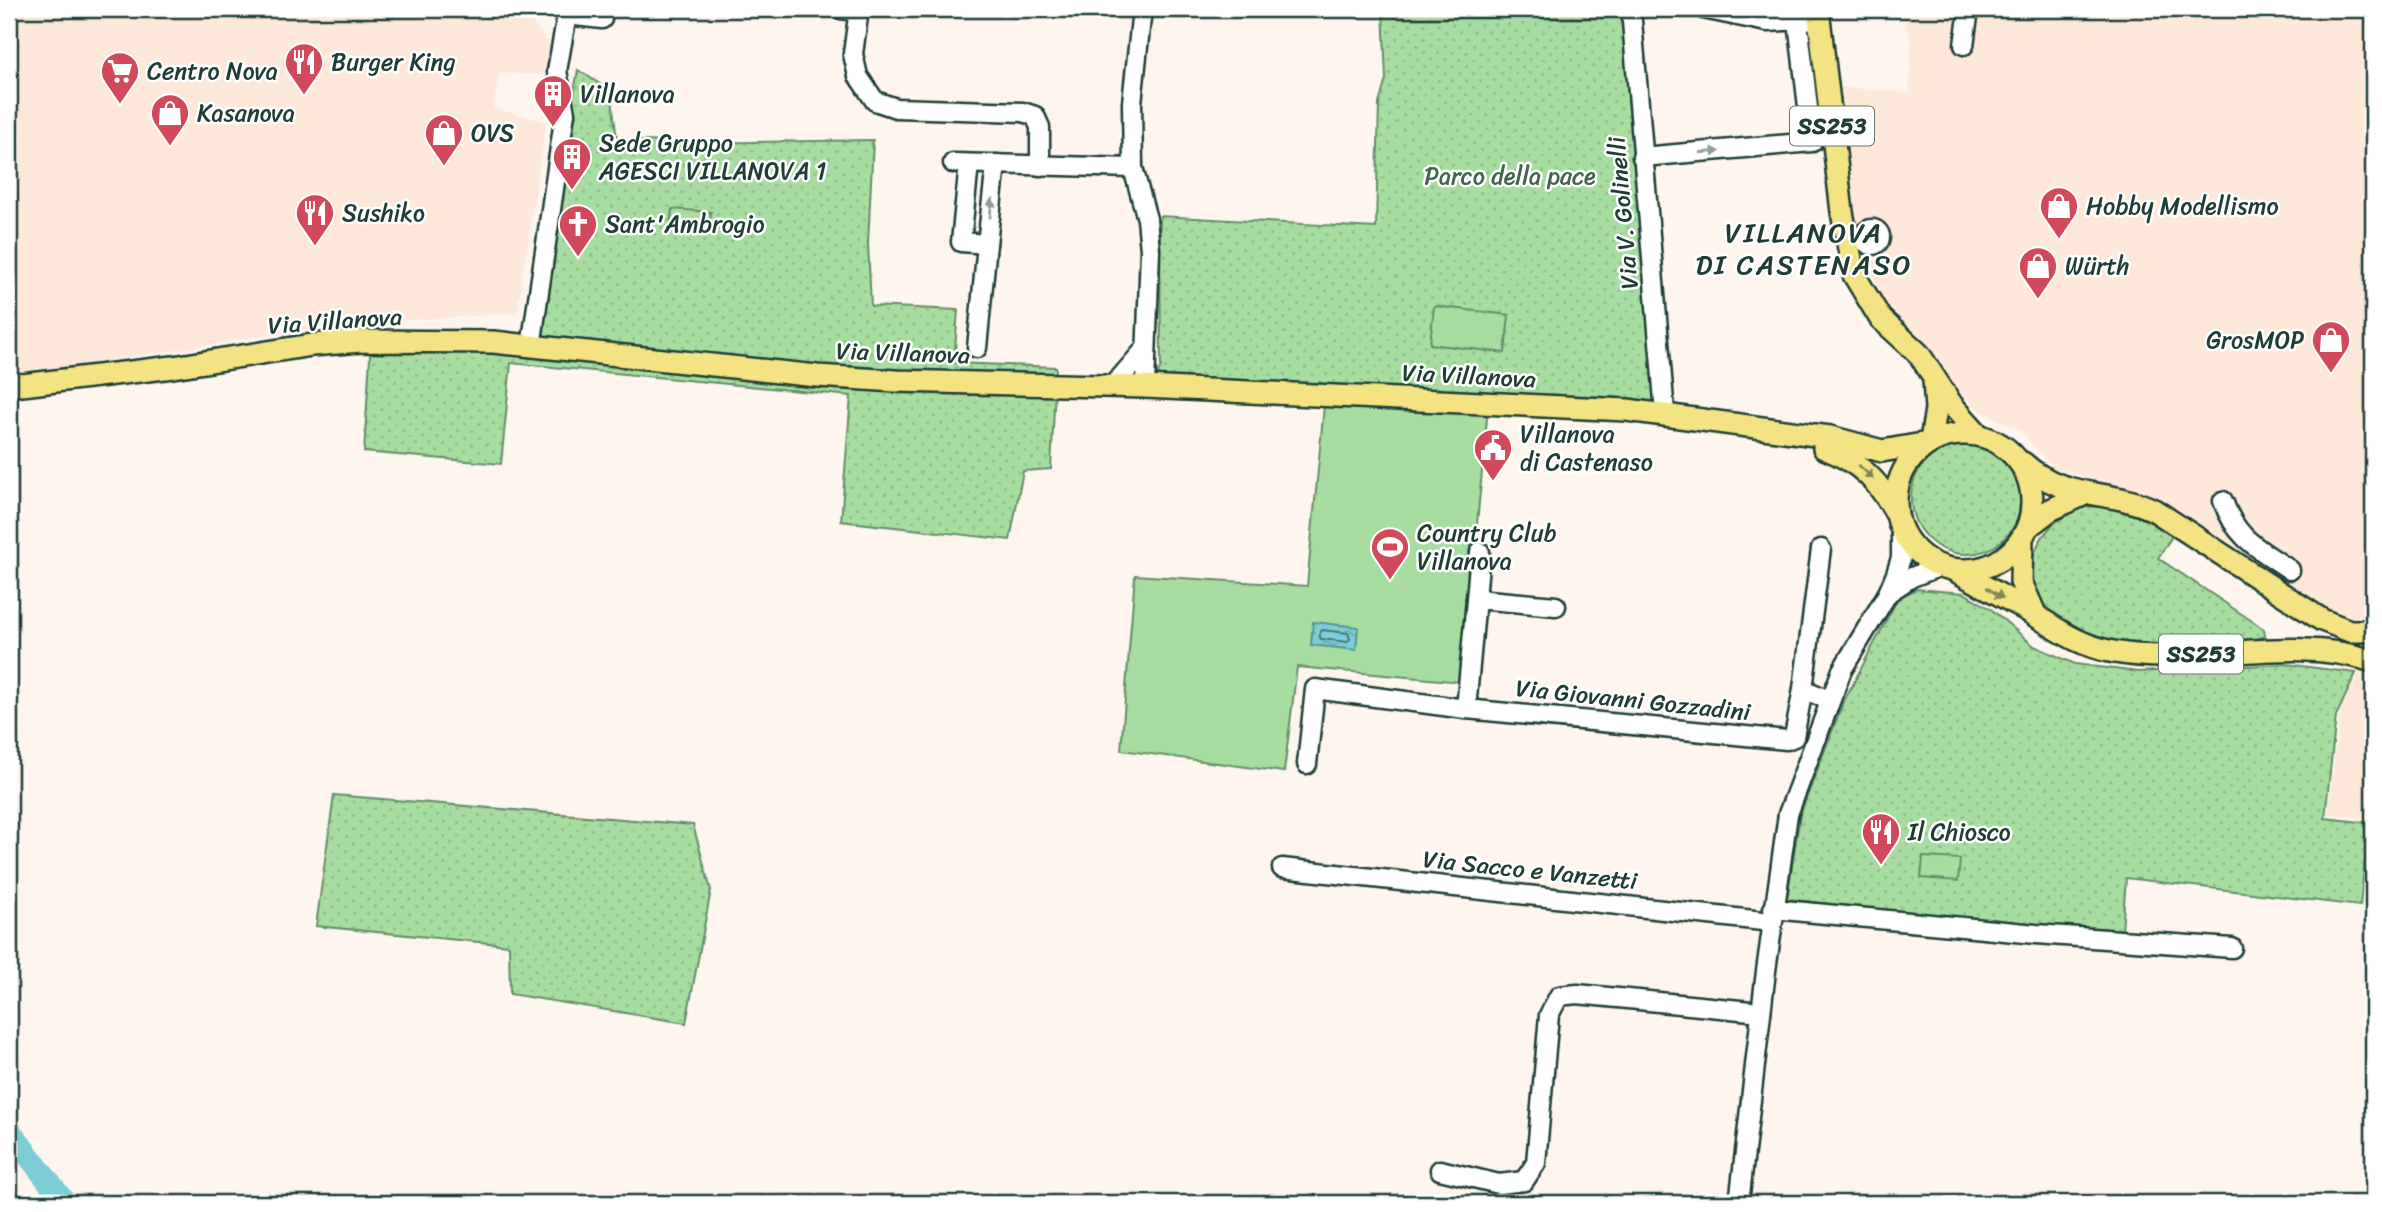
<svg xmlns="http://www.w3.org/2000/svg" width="2382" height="1212" font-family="Sriracha,sans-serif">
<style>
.built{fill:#fde8da}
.grass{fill:url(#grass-dots);stroke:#638d6a;stroke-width:2}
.garden{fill:#a7dda0;stroke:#638d6a;stroke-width:2}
.water{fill:url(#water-ripples);stroke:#579395;stroke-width:2}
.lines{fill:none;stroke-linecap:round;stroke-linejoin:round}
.shore{stroke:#447775;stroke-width:2}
.river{stroke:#7ccdd6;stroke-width:23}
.minor-casing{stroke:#1f3d34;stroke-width:23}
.major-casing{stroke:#1f3d34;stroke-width:26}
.minor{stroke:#fff;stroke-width:18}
.major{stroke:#f4e382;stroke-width:21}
.oneway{fill:#8f9e9a}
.oneway2{fill:#7f8857}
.labels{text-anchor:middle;stroke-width:5;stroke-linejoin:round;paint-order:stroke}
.shield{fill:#fff;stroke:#627771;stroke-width:2}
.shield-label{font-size:23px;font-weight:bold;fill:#1f3d34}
.poi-label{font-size:24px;fill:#1f3d34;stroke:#fff;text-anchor:start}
.park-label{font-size:24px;fill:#41654f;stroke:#fff}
.street-label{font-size:24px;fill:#1f3d34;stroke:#fff}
.quarter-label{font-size:28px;letter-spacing:2px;fill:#1f3d34;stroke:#fff}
</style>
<defs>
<pattern id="grass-dots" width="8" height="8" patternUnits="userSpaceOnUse" patternTransform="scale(1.75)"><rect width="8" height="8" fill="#a7dda0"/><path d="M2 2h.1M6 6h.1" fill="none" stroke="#8fbf8a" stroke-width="1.8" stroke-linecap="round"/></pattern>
<pattern id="water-ripples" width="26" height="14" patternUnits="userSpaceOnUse" patternTransform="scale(1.75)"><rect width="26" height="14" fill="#7ccdd6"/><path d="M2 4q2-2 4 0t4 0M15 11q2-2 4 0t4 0" fill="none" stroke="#65a8ae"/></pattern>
</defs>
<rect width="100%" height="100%" fill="#fef5ee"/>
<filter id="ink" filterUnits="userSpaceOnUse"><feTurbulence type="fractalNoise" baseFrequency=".0143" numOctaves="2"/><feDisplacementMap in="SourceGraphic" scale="14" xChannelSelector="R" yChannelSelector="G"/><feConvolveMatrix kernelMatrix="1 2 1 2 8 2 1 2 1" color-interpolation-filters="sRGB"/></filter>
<g filter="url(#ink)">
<!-- built -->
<g class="built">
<path d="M9 9 523 11 551 46 548 75 500 73 493 108 546 122 517 313 333 325 80 365 9 373Z"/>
<path d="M1901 9H2373V819L2328 814 2341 704 2337 617 2173 506 2165 507 2107 487 2100 481 2053 468 2021 430 1981 411 1964 397 1937 358 1884 301 1862 251 1856 224 1840 87 1909 93 1911 42Z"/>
</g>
<!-- grass -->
<g class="grass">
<path d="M1383 9H1639L1662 412 1153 385 1161 366 1160 216 1376 228 1379 104 1386 79Z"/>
<path d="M578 70 611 91 617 140 695 143 873 140 868 244 871 306 958 310 954 363 1056 367 1051 469 1023 471 1010 540 841 521 851 396 511 363 501 464 364 452 371 341 529 342Z"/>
<circle cx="1966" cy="499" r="55"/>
<path d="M2080 507C2117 504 2143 515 2174 533L2158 558 2264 629 2265 636 2252 640C2192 644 2075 660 2039 598 2034 587 2030 573 2032 561 2038 535 2057 517 2080 507Z"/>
<path d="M1916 589 1964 593 1991 609 2034 646 2075 664 2138 672 2286 664 2356 673 2336 716 2325 818 2369 823 2360 906 2126 878 2122 932 1965 920 1787 899 1800 815 1843 703 1898 598Z"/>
<path d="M334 795 693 825 711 890 686 1023 510 994 509 945 316 926Z"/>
</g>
<!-- garden -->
<g class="garden">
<path d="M672 209 711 212 709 235 670 231Z"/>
<path d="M1434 306 1509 315 1505 353 1430 344Z"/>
<path d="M1325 395 1489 397 1462 682 1297 667 1284 772 1121 750 1135 575 1307 586Z"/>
<path d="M1923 857 1960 859 1958 881 1921 878Z"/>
</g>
<!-- water -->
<path class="water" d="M1313 622 1358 627 1356 650 1311 645Z"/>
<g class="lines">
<!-- shore -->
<path class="shore" d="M1322 630 1348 633 1350 639 1347 642 1321 639 1319 635Z"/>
<!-- river -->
<path class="river" d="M9 1130 65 1203"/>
<!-- minor casing -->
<g class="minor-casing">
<g id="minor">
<path d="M840 9 859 12"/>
<path d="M859 9 853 54 858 76 875 101 896 108 1023 112 1035 116 1040 127V166"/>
<path d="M1142 9 1132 103 1133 168 1147 219 1150 250 1145 387"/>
<path d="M1631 9 1665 413"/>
<path d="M1703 9 1767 22 1807 20"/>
<path d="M566 15 602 19 603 9"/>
<path d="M1964 45 1969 9"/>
<path d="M1642 157 1812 142 1798 21 1791 9"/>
<path d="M953 163 1133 168"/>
<path d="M969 164 961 242 987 244 996 164"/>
<circle cx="1872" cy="237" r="8"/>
<path d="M531 347 565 113 557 71 568 9"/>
<path d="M977 348 987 244"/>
<path d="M1113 386 1145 349"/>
<path d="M2223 501C2237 540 2258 548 2290 570"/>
<path d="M1888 593 1912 577 1941 566"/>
<path d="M1476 599 1480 552"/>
<path d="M1803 689 1821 549"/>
<path d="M1466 709 1476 599 1556 606"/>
<path d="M1307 764 1315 689 1466 709 1787 740 1794 737 1803 689 1829 700"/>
<path d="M1282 868 1772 922"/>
<path d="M1773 909 2036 934 2232 948"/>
<path d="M1440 1170 1499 1184 1524 1181 1536 1163 1549 1015 1559 996 1577 994 1761 1012"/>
<path d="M1739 1203 1766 971 1788 814 1842 670 1888 593 1896 574 1901 558V528"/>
</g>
</g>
<!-- major casing -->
<g class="major-casing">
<g id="major">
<path d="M1818 9 1842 212 1854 275 1880 318 1919 354 1952 405 1978 434"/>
<path d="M9 383 22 385 173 367 312 345 361 341 493 342 817 376 896 381 1145 387 1627 410 1830 437 1882 451 1928 443"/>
<circle cx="1964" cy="502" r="68"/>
<path d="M1931 441 1936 409 1934 380"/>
<path d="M1824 448C1859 462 1878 480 1896 513"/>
<path d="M2023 463C2065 501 2107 488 2154 510L2322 620 2350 631H2373"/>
<path d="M2028 527 2050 510 2085 494"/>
<path d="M2022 538 2021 582 2036 616"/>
<path d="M1954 570C1982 585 2011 600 2038 617 2062 633 2084 647 2114 652 2200 667 2288 633 2373 661"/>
</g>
</g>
<!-- minor -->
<use href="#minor" class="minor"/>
<!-- major -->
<use href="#major" class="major"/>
</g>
<!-- one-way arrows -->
<defs><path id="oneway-solid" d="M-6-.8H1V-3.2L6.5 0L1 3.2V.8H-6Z" transform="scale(1.75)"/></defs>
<g class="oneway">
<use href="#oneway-solid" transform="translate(1710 152) rotate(-4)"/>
<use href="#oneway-solid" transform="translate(991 208) rotate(-84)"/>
</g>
<g class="oneway2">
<use href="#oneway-solid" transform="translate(1866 472) rotate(43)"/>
<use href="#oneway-solid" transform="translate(1995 593) rotate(33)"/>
</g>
</g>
<!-- icons -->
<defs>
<g id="restaurant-pin" transform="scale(2.0125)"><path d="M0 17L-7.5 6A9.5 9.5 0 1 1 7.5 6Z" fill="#d1495b" stroke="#fff"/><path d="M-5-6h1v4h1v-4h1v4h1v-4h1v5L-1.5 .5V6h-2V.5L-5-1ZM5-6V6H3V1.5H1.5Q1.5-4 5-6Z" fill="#fff"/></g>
<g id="supermarket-pin" transform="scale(2.0125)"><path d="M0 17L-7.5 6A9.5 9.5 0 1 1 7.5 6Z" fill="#d1495b" stroke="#fff"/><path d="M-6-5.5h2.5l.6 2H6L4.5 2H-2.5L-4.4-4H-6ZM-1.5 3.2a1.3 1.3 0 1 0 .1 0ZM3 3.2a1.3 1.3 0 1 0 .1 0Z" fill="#fff"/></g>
<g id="building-pin" transform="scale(2.0125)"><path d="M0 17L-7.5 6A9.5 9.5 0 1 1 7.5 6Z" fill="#d1495b" stroke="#fff"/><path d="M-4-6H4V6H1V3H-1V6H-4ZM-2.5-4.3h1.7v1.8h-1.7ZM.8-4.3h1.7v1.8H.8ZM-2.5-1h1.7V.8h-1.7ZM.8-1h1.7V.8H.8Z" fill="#fff"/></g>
<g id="shop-pin" transform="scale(2.0125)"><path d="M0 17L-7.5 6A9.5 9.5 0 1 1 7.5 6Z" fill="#d1495b" stroke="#fff"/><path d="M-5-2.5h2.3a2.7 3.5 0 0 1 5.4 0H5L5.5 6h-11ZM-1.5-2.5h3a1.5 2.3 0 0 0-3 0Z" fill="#fff"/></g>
<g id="church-pin" transform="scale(2.0125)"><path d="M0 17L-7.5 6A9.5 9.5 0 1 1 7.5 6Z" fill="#d1495b" stroke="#fff"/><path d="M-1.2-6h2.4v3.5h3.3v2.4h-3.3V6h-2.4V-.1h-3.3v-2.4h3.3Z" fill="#fff"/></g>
<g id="civic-pin" transform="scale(2.0125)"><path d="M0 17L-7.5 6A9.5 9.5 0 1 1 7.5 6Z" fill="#d1495b" stroke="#fff"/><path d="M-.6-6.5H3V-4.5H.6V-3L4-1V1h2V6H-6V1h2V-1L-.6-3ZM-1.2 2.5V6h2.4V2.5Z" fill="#fff"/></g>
<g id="stadium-pin" transform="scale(2.0125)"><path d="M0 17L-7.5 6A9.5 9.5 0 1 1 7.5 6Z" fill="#d1495b" stroke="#fff"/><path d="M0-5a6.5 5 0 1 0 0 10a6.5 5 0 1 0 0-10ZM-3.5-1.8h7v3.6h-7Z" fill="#fff"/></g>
</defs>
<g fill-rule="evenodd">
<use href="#restaurant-pin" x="304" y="62"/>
<use href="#supermarket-pin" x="120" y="71"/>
<use href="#building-pin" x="553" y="94"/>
<use href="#shop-pin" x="170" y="113"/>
<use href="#shop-pin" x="444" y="133"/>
<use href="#building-pin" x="572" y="157"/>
<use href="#shop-pin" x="2059" y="206"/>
<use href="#restaurant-pin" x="315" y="213"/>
<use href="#church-pin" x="578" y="224"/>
<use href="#shop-pin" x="2038" y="266"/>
<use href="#shop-pin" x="2331" y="340"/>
<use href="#civic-pin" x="1493" y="448"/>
<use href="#stadium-pin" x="1390" y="547"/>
<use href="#restaurant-pin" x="1881" y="832"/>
</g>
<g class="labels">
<!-- shield labels -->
<g class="shield">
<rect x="1790" y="106.5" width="84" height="39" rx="5"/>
<rect x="2159" y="634.5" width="84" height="39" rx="5"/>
</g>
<g class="shield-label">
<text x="1832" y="134">SS253</text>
<text x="2201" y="662">SS253</text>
</g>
<!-- poi labels -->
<g class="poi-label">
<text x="331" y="70">Burger King</text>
<text x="147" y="79">Centro Nova</text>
<text x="580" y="102">Villanova</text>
<text x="197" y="121">Kasanova</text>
<text x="471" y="141">OVS</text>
<text x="599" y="151">Sede Gruppo<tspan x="599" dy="28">AGESCI VILLANOVA 1</tspan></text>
<text x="2086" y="214">Hobby Modellismo</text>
<text x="342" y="221">Sushiko</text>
<text x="605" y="232">Sant'Ambrogio</text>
<text x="2065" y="274">Würth</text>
<text x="2304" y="348" text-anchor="end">GrosMOP</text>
<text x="1520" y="442">Villanova<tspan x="1520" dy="28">di Castenaso</tspan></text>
<text x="1417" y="541">Country Club<tspan x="1417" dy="28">Villanova</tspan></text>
<text x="1908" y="840">Il Chiosco</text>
</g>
<!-- park labels -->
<g class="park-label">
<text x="1510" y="184">Parco della pace</text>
</g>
<!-- street labels -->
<g class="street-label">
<text transform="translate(1623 213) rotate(-95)" y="8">Via V. Golinelli</text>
<text transform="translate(335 321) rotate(-4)" y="8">Via Villanova</text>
<text transform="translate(903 353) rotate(2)" y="8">Via Villanova</text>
<text transform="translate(1469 376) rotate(3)" y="8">Via Villanova</text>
<text transform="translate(1633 700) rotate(6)" y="8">Via Giovanni Gozzadini</text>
<text transform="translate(1530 870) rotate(6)" y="8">Via Sacco e Vanzetti</text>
</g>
<!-- quarter labels -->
<g class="quarter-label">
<text x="1804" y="242">VILLANOVA<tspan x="1804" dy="32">DI CASTENASO</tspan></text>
</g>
</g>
<!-- margin -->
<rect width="2382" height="1212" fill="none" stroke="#fff" stroke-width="35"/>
<rect x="18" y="18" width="2347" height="1177" fill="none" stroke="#1f3d34" stroke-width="2.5" filter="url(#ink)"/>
</svg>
